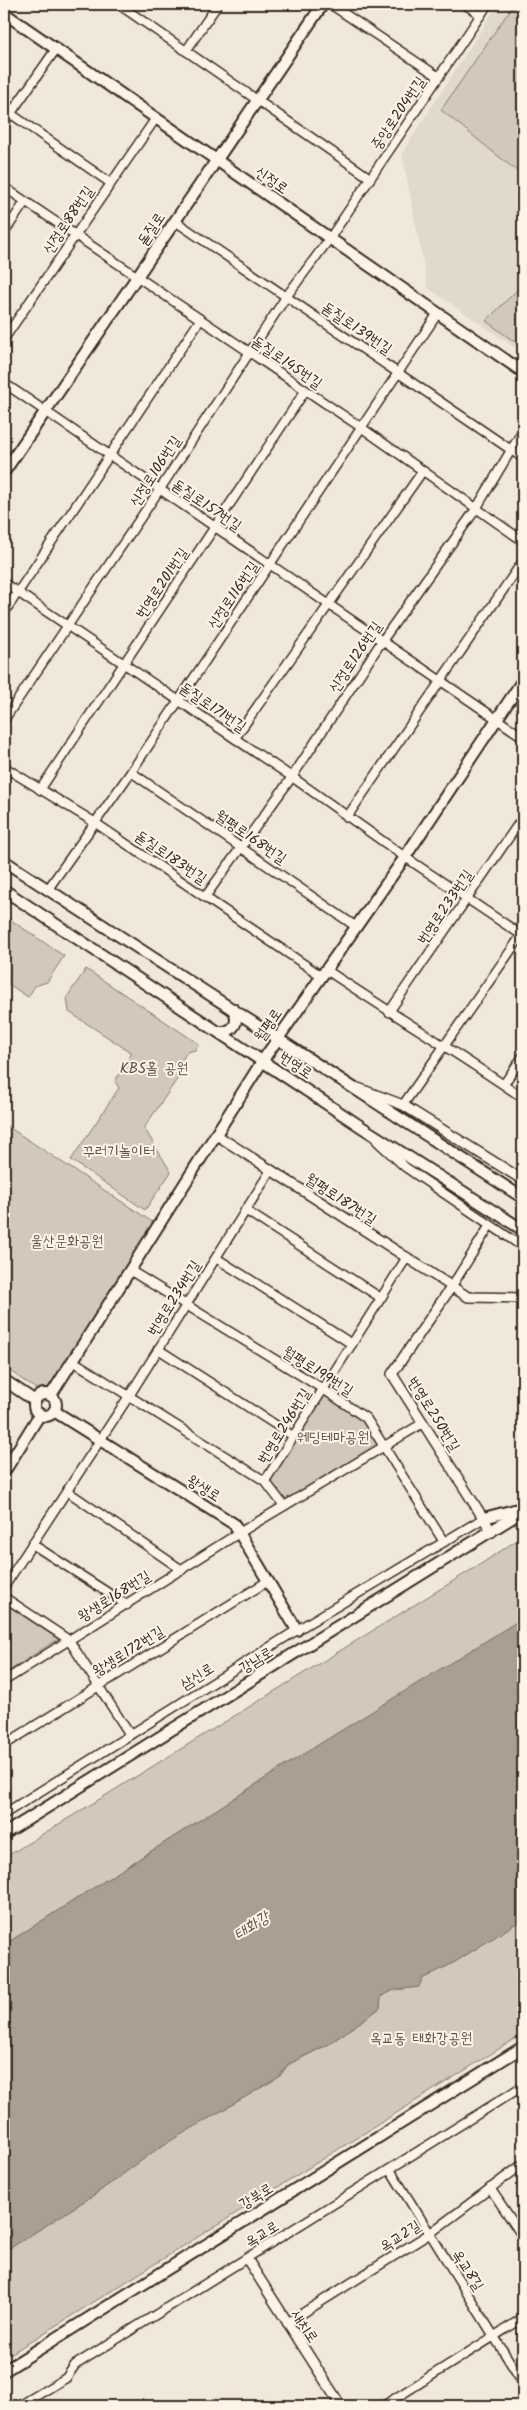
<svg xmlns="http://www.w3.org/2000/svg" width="527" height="2410" font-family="Kalam,'Poor Story',sans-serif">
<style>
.built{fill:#e1d9c9}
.green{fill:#d2c9ba;stroke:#867a6c}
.water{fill:#aaa091;stroke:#7e7163}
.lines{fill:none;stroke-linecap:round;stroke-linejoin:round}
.minor-casing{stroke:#3b2a1e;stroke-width:11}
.tertiary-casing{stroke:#3b2a1e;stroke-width:12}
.secondary-casing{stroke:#3b2a1e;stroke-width:14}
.minor{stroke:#fcf5e5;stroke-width:8}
.tertiary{stroke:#fcf5e5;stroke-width:9}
.secondary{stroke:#fcf5e5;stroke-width:10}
.labels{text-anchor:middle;stroke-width:4;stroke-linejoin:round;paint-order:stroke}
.street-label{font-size:15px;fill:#3b2a1e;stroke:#fcf5e5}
.park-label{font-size:15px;fill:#615245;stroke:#fcf5e5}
.water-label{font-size:16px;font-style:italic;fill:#625346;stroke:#fcf5e5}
</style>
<rect width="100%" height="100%" fill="#f0e9d9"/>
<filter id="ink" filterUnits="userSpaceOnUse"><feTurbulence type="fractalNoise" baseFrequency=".02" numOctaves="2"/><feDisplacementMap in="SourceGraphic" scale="10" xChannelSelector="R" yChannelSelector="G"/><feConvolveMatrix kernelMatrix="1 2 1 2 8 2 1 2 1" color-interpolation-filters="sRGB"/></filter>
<g filter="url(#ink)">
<!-- built -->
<path class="built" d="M498 4H523V353L428 288 402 153Z"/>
<!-- green -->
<g class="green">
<path d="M514 4H523V176L441 110Z"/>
<path d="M523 284V348L486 321Z"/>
<path d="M8 918 64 956 47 982 35 986 28 997 4 981V925Z"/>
<path d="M86 969 199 1044 195 1050 187 1052 182 1060V1072L144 1128 171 1172 145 1210 71 1160 119 1088 115 1081 132 1053 69 1012 67 997Z"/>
<path d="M4 1124 154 1223 49 1387 36 1389 4 1367Z"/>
<path d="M323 1389 366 1418 384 1446 284 1506 265 1481Z"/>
<path d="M523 1536V1618L280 1769 4 1945V1858L484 1562Z"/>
<path d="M4 1603 58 1639 4 1674Z"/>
<path d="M523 1919V2034L4 2358V2252L97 2193 160 2147 279 2077 288 2065 329 2044 380 2008 381 1997 394 1990 418 1987 422 1979 455 1962Z"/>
</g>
<!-- water -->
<path class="water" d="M523 1618V1919L455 1962 422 1979 419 1987 394 1990 381 1996 380 2008 329 2044 288 2064 279 2077 160 2147 97 2193 4 2252V1945L313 1748Z"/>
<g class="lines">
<!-- minor casing -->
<g class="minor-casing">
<g id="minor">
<path d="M118 4 370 178"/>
<path d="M330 4 439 77"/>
<path d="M464 4 481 15"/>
<path d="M186 51 218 4"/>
<path d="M4 109 109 182"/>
<path d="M4 123 56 49"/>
<path d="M4 187 362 428 523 541"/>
<path d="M175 221 523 458"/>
<path d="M4 233 25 202"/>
<path d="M4 339 156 118"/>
<path d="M4 383 523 737"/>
<path d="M4 583 292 777 405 857 523 936"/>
<path d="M4 613 200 320"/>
<path d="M4 720 160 489 286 297 330 238 488 4"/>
<path d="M235 738 422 472"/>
<path d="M4 767 94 822 320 975"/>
<path d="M131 772 355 926"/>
<path d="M40 790 305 391"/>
<path d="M347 817 523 561"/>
<path d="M48 889 131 772 438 313"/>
<path d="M205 897 292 777 382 641 476 509 523 430"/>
<path d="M325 969C390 1013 458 1053 523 1098"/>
<path d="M389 1012 523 817"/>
<path d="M504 1084 523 1056"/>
<path d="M403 1105 523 933"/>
<path d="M377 1141 405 1167 523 1247"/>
<path d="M518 1177 523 1170"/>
<path d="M245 1210 381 1298"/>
<path d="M216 1258 352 1344"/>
<path d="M131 1271 323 1389 366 1418 444 1542"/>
<path d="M452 1286 490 1225"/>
<path d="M158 1349 293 1436"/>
<path d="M73 1361 265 1481 284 1506"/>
<path d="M265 1481 407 1257"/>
<path d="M67 1491 182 1570"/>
<path d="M32 1544 127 1605"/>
<path d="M4 1587 129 1396 271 1170"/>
<path d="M4 1597 69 1640 130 1735"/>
<path d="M4 1681 239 1533 423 1423"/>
<path d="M4 1745 268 1581"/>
<path d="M4 1814 297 1630 484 1518"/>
<path d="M391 2171 523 2383"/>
<path d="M490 2188 523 2237"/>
<path d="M287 2323 429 2234 523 2164"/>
<path d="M19 2406 66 2378 75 2365 523 2086"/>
<path d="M383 2406 523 2318"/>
</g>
</g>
<!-- tertiary casing -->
<g class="tertiary-casing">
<g id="tertiary">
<path d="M358 1088 403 1105 523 1180"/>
<path d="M215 1134 468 1297 523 1298"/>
<path d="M452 1286 392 1374 492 1532"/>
<path d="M247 2259 341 2406"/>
</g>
</g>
<!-- secondary casing -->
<g class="secondary-casing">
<g id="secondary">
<path d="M4 13 523 372"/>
<path d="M4 472 323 4"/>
<path d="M4 861 523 1198"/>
<path d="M4 890 363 1128 523 1230"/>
<path d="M220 1032C234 1032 240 1022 233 1009"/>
<path d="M4 1380 35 1401"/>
<circle cx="45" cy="1405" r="11"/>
<path d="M51 1395 263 1060 405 857 523 680"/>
<path d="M54 1411 234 1524 297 1630"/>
<path d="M4 1472 40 1414"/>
<path d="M484 1518 522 1508"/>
<path d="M4 1834 523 1511"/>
<path d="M4 2371 523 2047"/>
</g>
</g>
<!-- minor -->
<use href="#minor" class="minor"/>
<!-- tertiary -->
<use href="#tertiary" class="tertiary"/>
<!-- secondary -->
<use href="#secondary" class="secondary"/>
</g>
</g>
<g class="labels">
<!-- street labels -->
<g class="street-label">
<text transform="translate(398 113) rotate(-56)" y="5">중앙로204번길</text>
<text transform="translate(272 180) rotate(35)" y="5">신정로</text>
<text transform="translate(68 220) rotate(-56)" y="5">신정로88번길</text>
<text transform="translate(151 229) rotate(-56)" y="5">돋질로</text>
<text transform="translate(357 328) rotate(34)" y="5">돋질로139번길</text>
<text transform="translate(287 362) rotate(34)" y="5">돋질로145번길</text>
<text transform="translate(155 471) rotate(-57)" y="5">신정로106번길</text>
<text transform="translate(207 505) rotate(34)" y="5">돋질로157번길</text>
<text transform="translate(162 583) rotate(-56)" y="5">번영로201번길</text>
<text transform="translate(233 595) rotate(-56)" y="5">신정로116번길</text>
<text transform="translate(355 657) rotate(-56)" y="5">신정로126번길</text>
<text transform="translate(213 707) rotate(34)" y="5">돋질로171번길</text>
<text transform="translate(251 837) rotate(34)" y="5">월평로168번길</text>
<text transform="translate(171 857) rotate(34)" y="5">돋질로183번길</text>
<text transform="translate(445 907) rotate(-56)" y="5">번영로233번길</text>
<text transform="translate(268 1025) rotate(-56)" y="5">월평로</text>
<text transform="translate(296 1065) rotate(34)" y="5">번영로</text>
<text transform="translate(341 1199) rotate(33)" y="5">월평로187번길</text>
<text transform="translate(174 1298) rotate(-58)" y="5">번영로234번길</text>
<text transform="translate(318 1371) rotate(32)" y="5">월평로199번길</text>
<text transform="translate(434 1414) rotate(58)" y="5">번영로250번길</text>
<text transform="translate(284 1426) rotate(-58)" y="5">번영로246번길</text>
<text transform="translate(204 1488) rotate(32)" y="5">왕생로</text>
<text transform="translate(114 1596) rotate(-32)" y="5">왕생로168번길</text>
<text transform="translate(128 1651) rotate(-32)" y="5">왕생로172번길</text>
<text transform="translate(256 1660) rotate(-32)" y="5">강남로</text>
<text transform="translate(197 1676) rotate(-32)" y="5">삼신로</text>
<text transform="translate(256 2196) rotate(-32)" y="5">강북로</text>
<text transform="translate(262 2234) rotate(-32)" y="5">옥교로</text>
<text transform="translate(400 2236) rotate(-33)" y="5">옥교2길</text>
<text transform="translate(468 2270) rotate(57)" y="5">옥교8길</text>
<text transform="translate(305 2326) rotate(57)" y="5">새치로</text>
</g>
<!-- park labels -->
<g class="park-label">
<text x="154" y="1073">KBS홀 공원</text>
<text x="119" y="1156">꾸러기놀이터</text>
<text x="67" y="1246">울산문화공원</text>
<text x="333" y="1442">웨딩테마공원</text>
<text x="421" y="2043">옥교동 태화강공원</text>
</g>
<!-- water labels -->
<g class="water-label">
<text transform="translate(251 1925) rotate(-33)" y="6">태화강</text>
</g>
</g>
<!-- margin -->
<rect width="527" height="2410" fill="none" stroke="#fcf5e5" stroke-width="20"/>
<rect x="10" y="10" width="507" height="2390" fill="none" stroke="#3b2a1e" stroke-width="2" filter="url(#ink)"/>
</svg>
